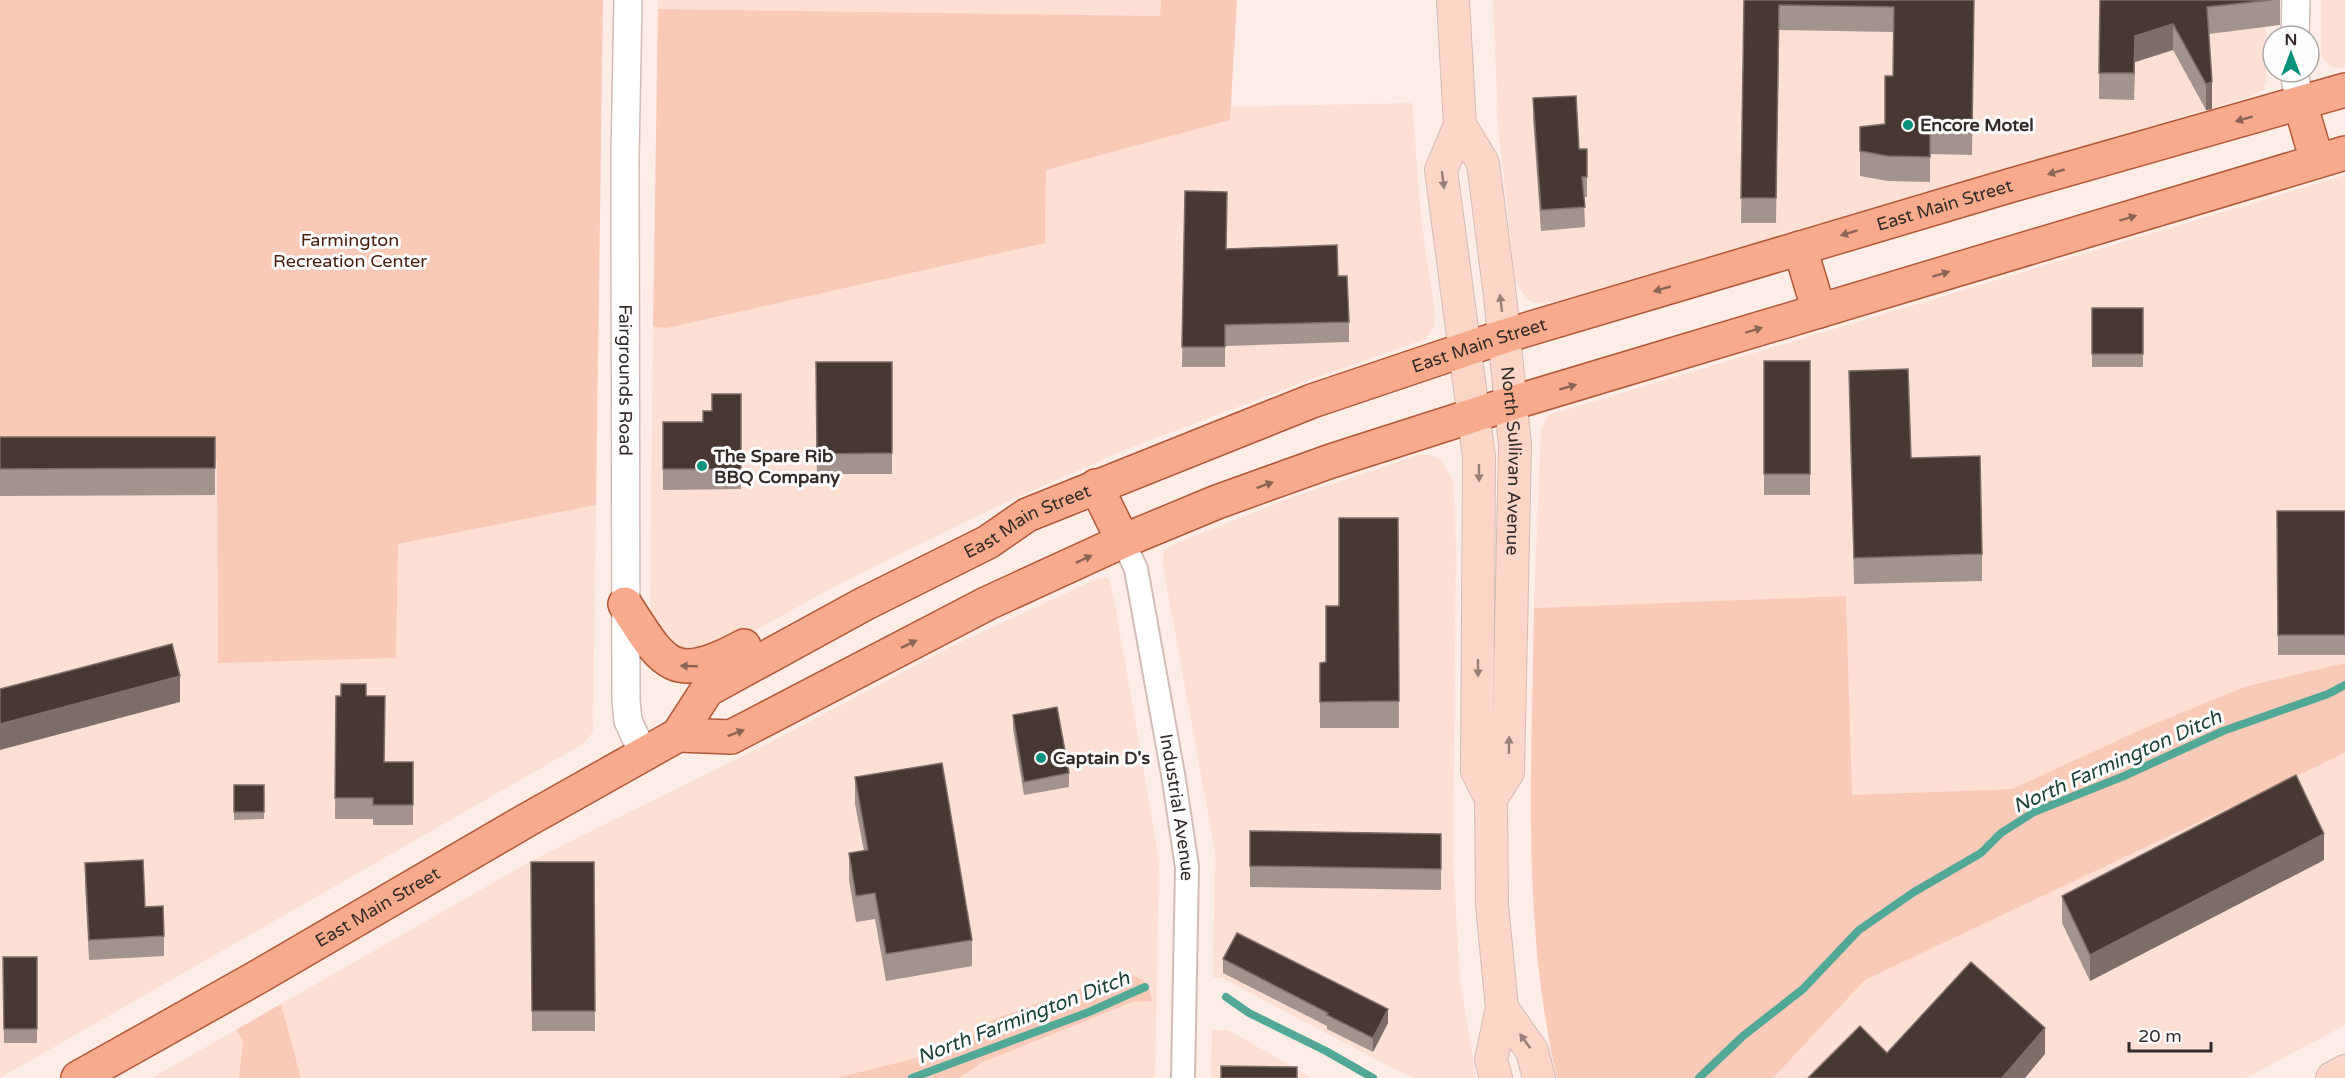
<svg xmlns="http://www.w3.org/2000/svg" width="2345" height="1078" font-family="'Varela Round',sans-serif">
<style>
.built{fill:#fddfd4}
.green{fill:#facab9}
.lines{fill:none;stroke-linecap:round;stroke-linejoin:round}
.stream{stroke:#51a896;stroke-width:8}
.minor-casing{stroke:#d2bcb5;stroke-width:26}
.tertiary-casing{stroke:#d2bcb5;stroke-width:30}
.secondary-casing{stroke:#d2bcb5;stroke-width:34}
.primary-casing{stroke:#b05938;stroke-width:36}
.minor{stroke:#fff;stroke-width:22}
.tertiary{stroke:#fff;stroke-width:27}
.secondary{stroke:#fbd5c6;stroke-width:32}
.primary{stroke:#f8aa8c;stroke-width:33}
.wall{fill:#a4928c}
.shaded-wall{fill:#7f6e68}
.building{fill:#493832;stroke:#7f6e68;stroke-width:1.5}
.oneway{fill:#8c6455}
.oneway2{fill:#988077}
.poi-dot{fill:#05927c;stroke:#fefefe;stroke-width:2}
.labels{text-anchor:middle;stroke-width:6;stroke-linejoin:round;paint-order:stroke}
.poi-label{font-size:18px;font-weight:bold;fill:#342b28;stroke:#fefefe;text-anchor:start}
.street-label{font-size:18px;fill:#342b28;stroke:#fefefe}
.park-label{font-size:18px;fill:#471c0b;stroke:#fefefe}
.water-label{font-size:20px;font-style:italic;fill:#1a4239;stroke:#fefefe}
</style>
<rect width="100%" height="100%" fill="#feece6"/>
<!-- built -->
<g class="built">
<path d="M658 0H1161L1160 16 658 9Z"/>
<path d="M1493 0H2266V80L2263 90 2252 96 1554 302 1535 303 1527 299 1515 281 1498 125Z"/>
<path d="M2321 0H2345V68L2332 67 2321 56Z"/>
<path d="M1412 103 1421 220 1435 313 1434 327 1425 339 1309 380 1122 451 1000 505 918 545 828 590 711 655 690 659 650 622 653 327 667 328 1045 243 1046 170 1229 120 1230 107Z"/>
<path d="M2345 175V663L2247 686 2149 726 2012 789 1851 795 1846 596 1534 608 1541 430 1548 415Z"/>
<path d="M1419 455H1430L1441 460 1453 480 1456 543 1453 862 1460 981 1476 1078H1416L1398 1071 1222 978 1213 977 1215 852 1163 566 1164 551 1174 544 1295 496Z"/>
<path d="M217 461 219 663 398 544 596 505 593 732 583 744 0 1078V462Z"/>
<path d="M1105 577 1109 579 1115 604 1159 860 1155 1078H959L981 1063 1133 1002 1151 1001V991L984 1023 959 1047 837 1078H301L281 1004 533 860 765 745 956 644 1099 578Z"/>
<path d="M2345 753V1025L2246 1078H1773L1865 980Z"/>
<path d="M236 1030 243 1040 239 1078H152Z"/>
<path d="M1212 1030H1228L1312 1078H1211Z"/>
</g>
<!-- green -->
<g class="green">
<path d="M0 0H603L596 505 398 544 396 658 218 663 217 461 0 462Z"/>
<path d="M1161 0H1237L1230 120 1046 170 1045 243 667 328 653 327 658 9 1160 16Z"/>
<path d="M1846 596 1852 795 2012 789 2149 726 2247 686 2345 663V753L1865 980 1773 1078H1557C1521 923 1532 765 1534 608Z"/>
<path d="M1124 973C1141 977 1150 983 1152 1001L1133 1002 981 1063 959 1078H837L959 1047 984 1023Z"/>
<path d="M281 1004 301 1078H239L243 1040 236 1030Z"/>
</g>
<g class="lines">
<!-- stream -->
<g class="stream">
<path d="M1226 997 1249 1013 1326 1051 1373 1078"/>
<path d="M912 1078 1089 1012 1145 987"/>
<path d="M1699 1078 1743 1036 1803 989 1859 930 1914 892 1981 853 2001 833 2034 812 2124 776 2223 731 2328 694 2345 685"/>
</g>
<!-- minor casing -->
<g class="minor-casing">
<g id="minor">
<path id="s1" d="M1123 541 1136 569 1174 780 1187 867 1183 1078"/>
</g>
</g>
<!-- tertiary casing -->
<g class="tertiary-casing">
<g id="tertiary">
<path id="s2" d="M628 0 625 156 626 701 628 721 644 755"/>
<path d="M2295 36 2296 0"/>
<path d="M2294 72 2300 103"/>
</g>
</g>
<!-- secondary casing -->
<g class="secondary-casing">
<g id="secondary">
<path d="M1453 0 1460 125 1441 170 1479 457 1477 771 1491 799 1492 905 1502 1008 1491 1060 1496 1078"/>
<path id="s3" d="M1460 125 1483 163 1500 296 1515 445 1508 772 1491 799"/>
<path d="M1502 1008 1532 1051 1539 1078"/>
<path d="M2332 1078 2345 1071"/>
</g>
</g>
<!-- primary casing -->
<g class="primary-casing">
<g id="primary">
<path d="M2300 103 2317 161"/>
<path d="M1800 248 1819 311"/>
<path d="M1096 486 1123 541"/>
<path d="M625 604C664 665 672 685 744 646"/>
<path d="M678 735 731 737 988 603 1123 541 1217 502 1331 461 1512 403 2345 153"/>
<path id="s4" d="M78 1078 256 978 527 820 678 735 707 690 864 604 988 542 1027 515 1312 401 1505 336 2012 185 2345 90"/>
</g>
</g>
<!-- minor -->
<use href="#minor" class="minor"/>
<!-- tertiary -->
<use href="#tertiary" class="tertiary"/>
<!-- secondary -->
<use href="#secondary" class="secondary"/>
<!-- primary -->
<use href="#primary" class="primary"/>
</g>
<!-- wall -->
<g class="wall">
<path d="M1744 0H1974L1972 155 1930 154V182L1888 181 1860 176V127L1885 124 1893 76 1894 32 1779 30 1776 223H1741Z"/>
<path d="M2100 0H2280V25L2209 34 2212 109 2206 110 2173 50 2135 62 2134 100 2099 99Z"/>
<path d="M1533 98 1579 149H1587V197H1584L1585 227 1541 231 1533 118Z"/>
<path d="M1185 191 1227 249 1338 276 1349 322V342L1225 346V367H1182Z"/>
<rect x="2092" y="308" width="51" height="59"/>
<rect x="1764" y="361" width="46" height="134"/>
<path d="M816 362H892V474H817Z"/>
<path d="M1849 371 1911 458 1982 554V581L1854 584Z"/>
<path d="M741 394V489L663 490V422H703L712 411Z"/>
<path d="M0 437H215V495L0 496Z"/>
<path d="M2277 511H2345V655H2278Z"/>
<path d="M1398 518 1399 728H1320V663L1326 662 1339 606Z"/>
<path d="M336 696H366L384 762H413V825H373V819H335Z"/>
<path d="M1013 715 1069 773V787L1024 795 1013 729Z"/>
<path d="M855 777 972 940V966L886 981 875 919 856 922 849 880V853L864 851 855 804Z"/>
<path d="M234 785H264V819L234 820Z"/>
<path d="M1250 831 1441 834V890L1250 887Z"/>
<path d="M2324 860 2090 981 2062 923V896Z"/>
<path d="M531 862H594L595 1031H532Z"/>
<path d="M85 863 145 907 164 936V956L89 960 85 884Z"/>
<path d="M3 957H37V1043H4Z"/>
<path d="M1223 959 1388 1023 1373 1052 1327 1029V1026L1223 973Z"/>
</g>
<!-- shaded-wall -->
<g class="shaded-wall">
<path d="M2173 24V50L2135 62 2134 100 2135 36Z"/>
<path d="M2212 82V109L2206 110V84Z"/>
<path d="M180 676V702L0 750V724Z"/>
<path d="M2324 834V860L2090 981V955Z"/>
<path d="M1388 1009V1023L1373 1052V1038Z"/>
<path d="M2045 1028V1054L2025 1078H2002Z"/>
</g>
<!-- building -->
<g class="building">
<path d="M1744 0H1974L1972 130 1930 129V157L1888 156 1860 151V127L1885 124V76H1893L1894 7 1779 5 1776 198H1741Z"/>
<path d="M2100 0H2271L2207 7 2212 82 2206 84 2173 24 2135 36 2134 73H2099Z"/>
<path d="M1576 96 1579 149H1587V177H1582L1585 207 1541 210 1533 98Z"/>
<path d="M1185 191 1227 192 1226 249 1337 245 1338 276H1347L1349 322 1225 325V347H1182Z"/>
<rect x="2092" y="308" width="51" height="46"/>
<rect x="1764" y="361" width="46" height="113"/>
<path d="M816 362H892V453L817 454Z"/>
<path d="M1908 369 1911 458 1980 456 1982 554 1854 558 1849 371Z"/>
<path d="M712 394H741V469H663V422H703V411H712Z"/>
<path d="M0 437H215V468L0 469Z"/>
<path d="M2277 511H2345V635H2278Z"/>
<path d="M1339 518H1398L1399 701 1320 702V663L1326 662V606H1339Z"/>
<path d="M172 644 180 676 0 724V689Z"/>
<path d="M341 684H366V696H385L384 762H413V805H373V798H335L336 696H341Z"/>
<path d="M1057 707 1069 773 1024 782 1013 715Z"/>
<path d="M942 763 972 940 886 954 875 893 856 896 849 853 868 850 855 777Z"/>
<path d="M2296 775 2324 834 2090 955 2062 896Z"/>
<rect x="234" y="785" width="30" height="27"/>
<path d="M1250 831 1441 834V869L1250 866Z"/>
<path d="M143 860 145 907 163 906 164 936 89 940 85 863Z"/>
<path d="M531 862H594L595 1011H532Z"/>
<path d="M1237 933 1388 1009 1373 1038 1327 1015 1328 1013 1223 959Z"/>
<path d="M3 957H37V1029H4Z"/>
<path d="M1971 962 2045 1028 2002 1078H1808L1860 1026 1887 1053Z"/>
<path d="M1221 1066 1297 1067V1078H1221Z"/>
</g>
<!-- one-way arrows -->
<defs><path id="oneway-solid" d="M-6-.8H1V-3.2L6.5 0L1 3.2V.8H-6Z" transform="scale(1.5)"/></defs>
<g class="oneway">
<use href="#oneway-solid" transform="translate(2244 119) rotate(164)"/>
<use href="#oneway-solid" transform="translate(2056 172) rotate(164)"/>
<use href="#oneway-solid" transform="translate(2128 218) rotate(-17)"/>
<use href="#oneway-solid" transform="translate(1849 233) rotate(163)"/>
<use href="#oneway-solid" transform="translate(1941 274) rotate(-17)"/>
<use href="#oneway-solid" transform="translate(1662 289) rotate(164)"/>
<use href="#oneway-solid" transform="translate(1754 330) rotate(-17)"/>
<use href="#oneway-solid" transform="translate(1568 387) rotate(-16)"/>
<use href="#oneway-solid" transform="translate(1265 485) rotate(-20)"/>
<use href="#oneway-solid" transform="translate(1084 559) rotate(-25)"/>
<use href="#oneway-solid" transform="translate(909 644) rotate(-26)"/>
<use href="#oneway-solid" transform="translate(689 666) rotate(-178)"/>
<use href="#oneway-solid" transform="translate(736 733) rotate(-21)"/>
</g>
<g class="oneway2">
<use href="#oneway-solid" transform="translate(1443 180) rotate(83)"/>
<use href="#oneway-solid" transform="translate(1501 303) rotate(-97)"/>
<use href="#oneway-solid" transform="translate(1479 473) rotate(90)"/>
<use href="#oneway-solid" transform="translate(1478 668) rotate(90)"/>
<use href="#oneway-solid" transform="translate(1509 745) rotate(-89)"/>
<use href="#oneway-solid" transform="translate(1525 1041) rotate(-126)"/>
</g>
<!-- markers -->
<g class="poi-dot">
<circle cx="1908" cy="125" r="6"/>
<circle cx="702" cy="466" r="6"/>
<circle cx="1041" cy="758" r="6"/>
</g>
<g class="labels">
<!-- poi labels -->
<g class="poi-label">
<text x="1920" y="131">Encore Motel</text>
<text x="714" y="462">The Spare Rib<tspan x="714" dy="21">BBQ Company</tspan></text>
<text x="1053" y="764">Captain D's</text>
</g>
<!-- street labels -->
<g class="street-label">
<text dy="6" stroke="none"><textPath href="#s4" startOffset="2079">East Main Street</textPath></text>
<text dy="6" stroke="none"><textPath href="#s4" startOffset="1593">East Main Street</textPath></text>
<text dy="6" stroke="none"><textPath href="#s2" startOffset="380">Fairgrounds Road</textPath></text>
<text dy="6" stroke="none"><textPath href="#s3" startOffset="344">North Sullivan Avenue</textPath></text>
<text dy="6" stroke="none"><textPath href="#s4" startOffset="1107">East Main Street</textPath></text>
<text dy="6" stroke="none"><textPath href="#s1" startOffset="273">Industrial Avenue</textPath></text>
<text dy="6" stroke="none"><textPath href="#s4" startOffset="345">East Main Street</textPath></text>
</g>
<!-- park labels -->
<g class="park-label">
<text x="350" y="246">Farmington<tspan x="350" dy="21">Recreation Center</tspan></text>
</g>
<!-- water labels -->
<g class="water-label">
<text transform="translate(2117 761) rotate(-24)" y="7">North Farmington Ditch</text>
<text transform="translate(1023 1017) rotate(-21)" y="7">North Farmington Ditch</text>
</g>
</g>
<!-- north arrow -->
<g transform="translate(2291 54)"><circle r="28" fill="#fefefe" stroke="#adaaa8" stroke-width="1.5"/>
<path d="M0-4.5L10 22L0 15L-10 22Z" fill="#05927c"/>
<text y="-9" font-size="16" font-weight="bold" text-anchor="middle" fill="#342b28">N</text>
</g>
<!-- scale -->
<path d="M2129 1042v9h82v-9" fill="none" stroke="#342b28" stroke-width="3"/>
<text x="2138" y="1042" font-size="18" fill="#342b28" stroke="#fefefe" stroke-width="4.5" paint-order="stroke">20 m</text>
</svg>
